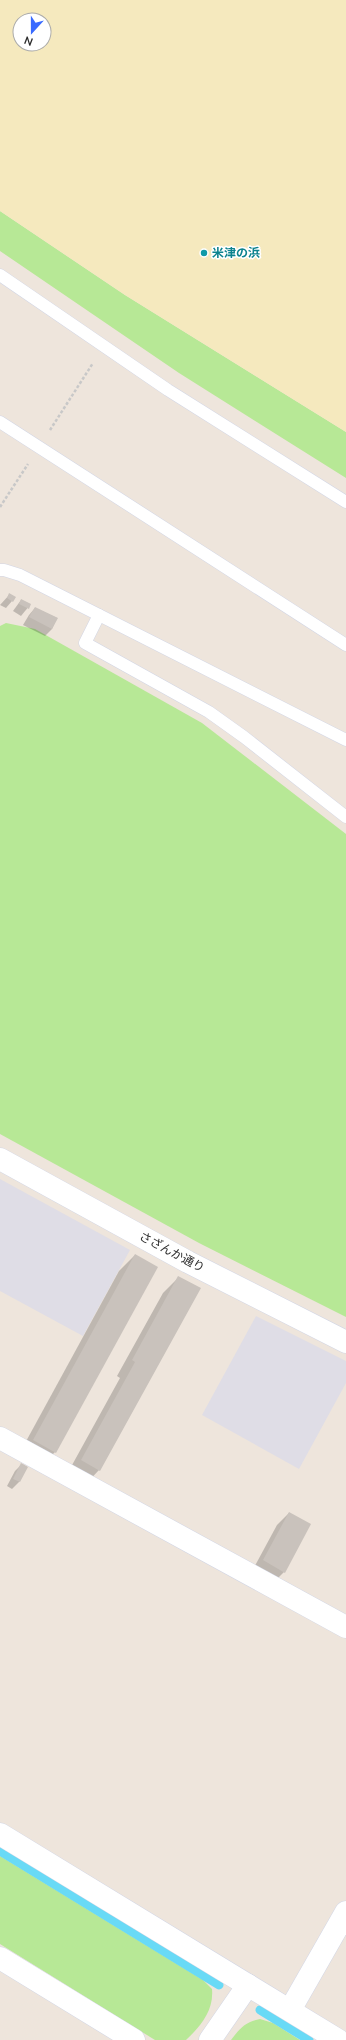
<svg xmlns="http://www.w3.org/2000/svg" width="346" height="2040" font-family="'Nunito Sans','Noto Sans JP',sans-serif">
<style>
.industrial{fill:#dfdde6}
.green{fill:#b7e896}
.sand{fill:#f5e9be;fill-rule:evenodd}
.shadow{fill:#0003}
.lines{fill:none;stroke-linecap:round;stroke-linejoin:round}
.stream{stroke:#69daf6;stroke-width:9}
.building{fill:#c9c2bc}
.service-casing{stroke:#d2d6e5;stroke-width:13}
.minor-casing{stroke:#d2d6e5;stroke-width:23}
.tertiary-casing{stroke:#d2d6e5;stroke-width:23}
.path{stroke:#c8c8c8;stroke-width:2.5;stroke-dasharray:3 2;stroke-linecap:butt}
.service{stroke:#fff;stroke-width:12}
.minor{stroke:#fff;stroke-width:22}
.tertiary{stroke:#fff;stroke-width:22}
.culture-dot{fill:#0f9aa8;stroke:#fff;stroke-width:1.5}
.labels{text-anchor:middle;stroke-width:3;stroke-linejoin:round;paint-order:stroke}
.culture-label{font-size:12px;font-weight:bold;fill:#0d838f;stroke:#fff;text-anchor:start}
.street-label{font-size:12px;fill:#2b2b2b;stroke:#fff}
</style>
<rect width="100%" height="100%" fill="#eee5dc"/>
<!-- industrial -->
<g class="industrial">
<path d="M0 1179 130 1250 83 1336 0 1291Z"/>
<path d="M256 1316 346 1361V1383L299 1469 202 1415Z"/>
</g>
<!-- green -->
<g class="green">
<path d="M0 211 125 295 346 432V478L179 373 0 251Z"/>
<path d="M6 623 35 629 202 723 346 834V1317L199 1243 0 1134V626Z"/>
<path d="M0 1856 203 1980 212 1989C214 2010 201 2026 186 2040H155L0 1944Z"/>
<path d="M260 2019 273 2023 300 2040H231C240 2028 245 2022 260 2019Z"/>
</g>
<!-- sand -->
<path class="sand" d="M0 0H346V432L125 295 0 211ZM20 20H44V44H20Z"/>
<!-- shadow -->
<g class="shadow">
<path d="M10 594 12 601 6 608 0 605Z"/>
<path d="M21 600 30 605 21 616 13 611Z"/>
<path d="M35 608 57 618 52 629 45 636 23 625 29 615Z"/>
<path d="M135 1255 55 1452 39 1468 18 1456 119 1271Z"/>
<path d="M179 1277 99 1470 84 1486 66 1476 120 1378 117 1376 163 1293Z"/>
<path d="M22 1464 27 1467 19 1482 12 1489 7 1486 15 1471Z"/>
<path d="M289 1513 284 1572 272 1584 251 1573 277 1525Z"/>
</g>
<g class="lines">
<!-- stream -->
<g class="stream">
<path d="M0 1851 219 1985"/>
<path d="M260 2010 309 2040"/>
</g>
</g>
<!-- building -->
<g class="building">
<path d="M9 593 16 597 13 602 7 598Z"/>
<path d="M21 599 31 604 29 609 19 604Z"/>
<path d="M35 607 58 618 52 629 29 617Z"/>
<path d="M135 1254 158 1267 56 1453 33 1440Z"/>
<path d="M178 1276 201 1288 100 1471 81 1460 135 1362 132 1360Z"/>
<path d="M21 1463 28 1467 20 1482 13 1479Z"/>
<path d="M289 1512 311 1524 285 1573 263 1560Z"/>
</g>
<g class="lines">
<!-- service casing -->
<g class="service-casing">
<g id="service">
<path d="M0 275 168 390 346 502"/>
<path d="M0 422 346 645"/>
<path d="M0 570H4L20 575 346 740"/>
<path d="M99 615 85 643 209 712 244 737 346 817"/>
</g>
</g>
<!-- minor casing -->
<g class="minor-casing">
<g id="minor">
<path d="M0 1438 346 1627"/>
<path d="M0 1834 338 2040"/>
<path d="M0 1958 134 2040"/>
<path d="M290 2010 346 1912"/>
<path d="M210 2040 248 1985"/>
</g>
</g>
<!-- tertiary casing -->
<g class="tertiary-casing">
<path id="tertiary" d="M0 1159 188 1262 346 1342"/>
</g>
<!-- path -->
<g class="path">
<path d="M50 430 93 363"/>
<path d="M0 507 28 464"/>
</g>
<!-- service -->
<use href="#service" class="service"/>
<!-- minor -->
<use href="#minor" class="minor"/>
<!-- tertiary -->
<use href="#tertiary" class="tertiary"/>
</g>
<!-- markers -->
<circle class="culture-dot" cx="204" cy="253" r="4"/>
<g class="labels">
<!-- culture labels -->
<g class="culture-label">
<text x="212" y="257">米津の浜</text>
</g>
<!-- street labels -->
<g class="street-label">
<text transform="translate(172 1252) rotate(28)" y="4">さざんか通り</text>
</g>
</g>
<!-- north arrow -->
<g transform="translate(32 32) rotate(201)"><circle r="19" fill="#ffffff" stroke="#aaaaaa"/>
<path d="M0-3L7 15L0 10L-7 15Z" fill="#386aff"/>
<text y="-6" font-size="11" font-weight="bold" text-anchor="middle" fill="#2b2b2b">N</text>
</g>
</svg>
